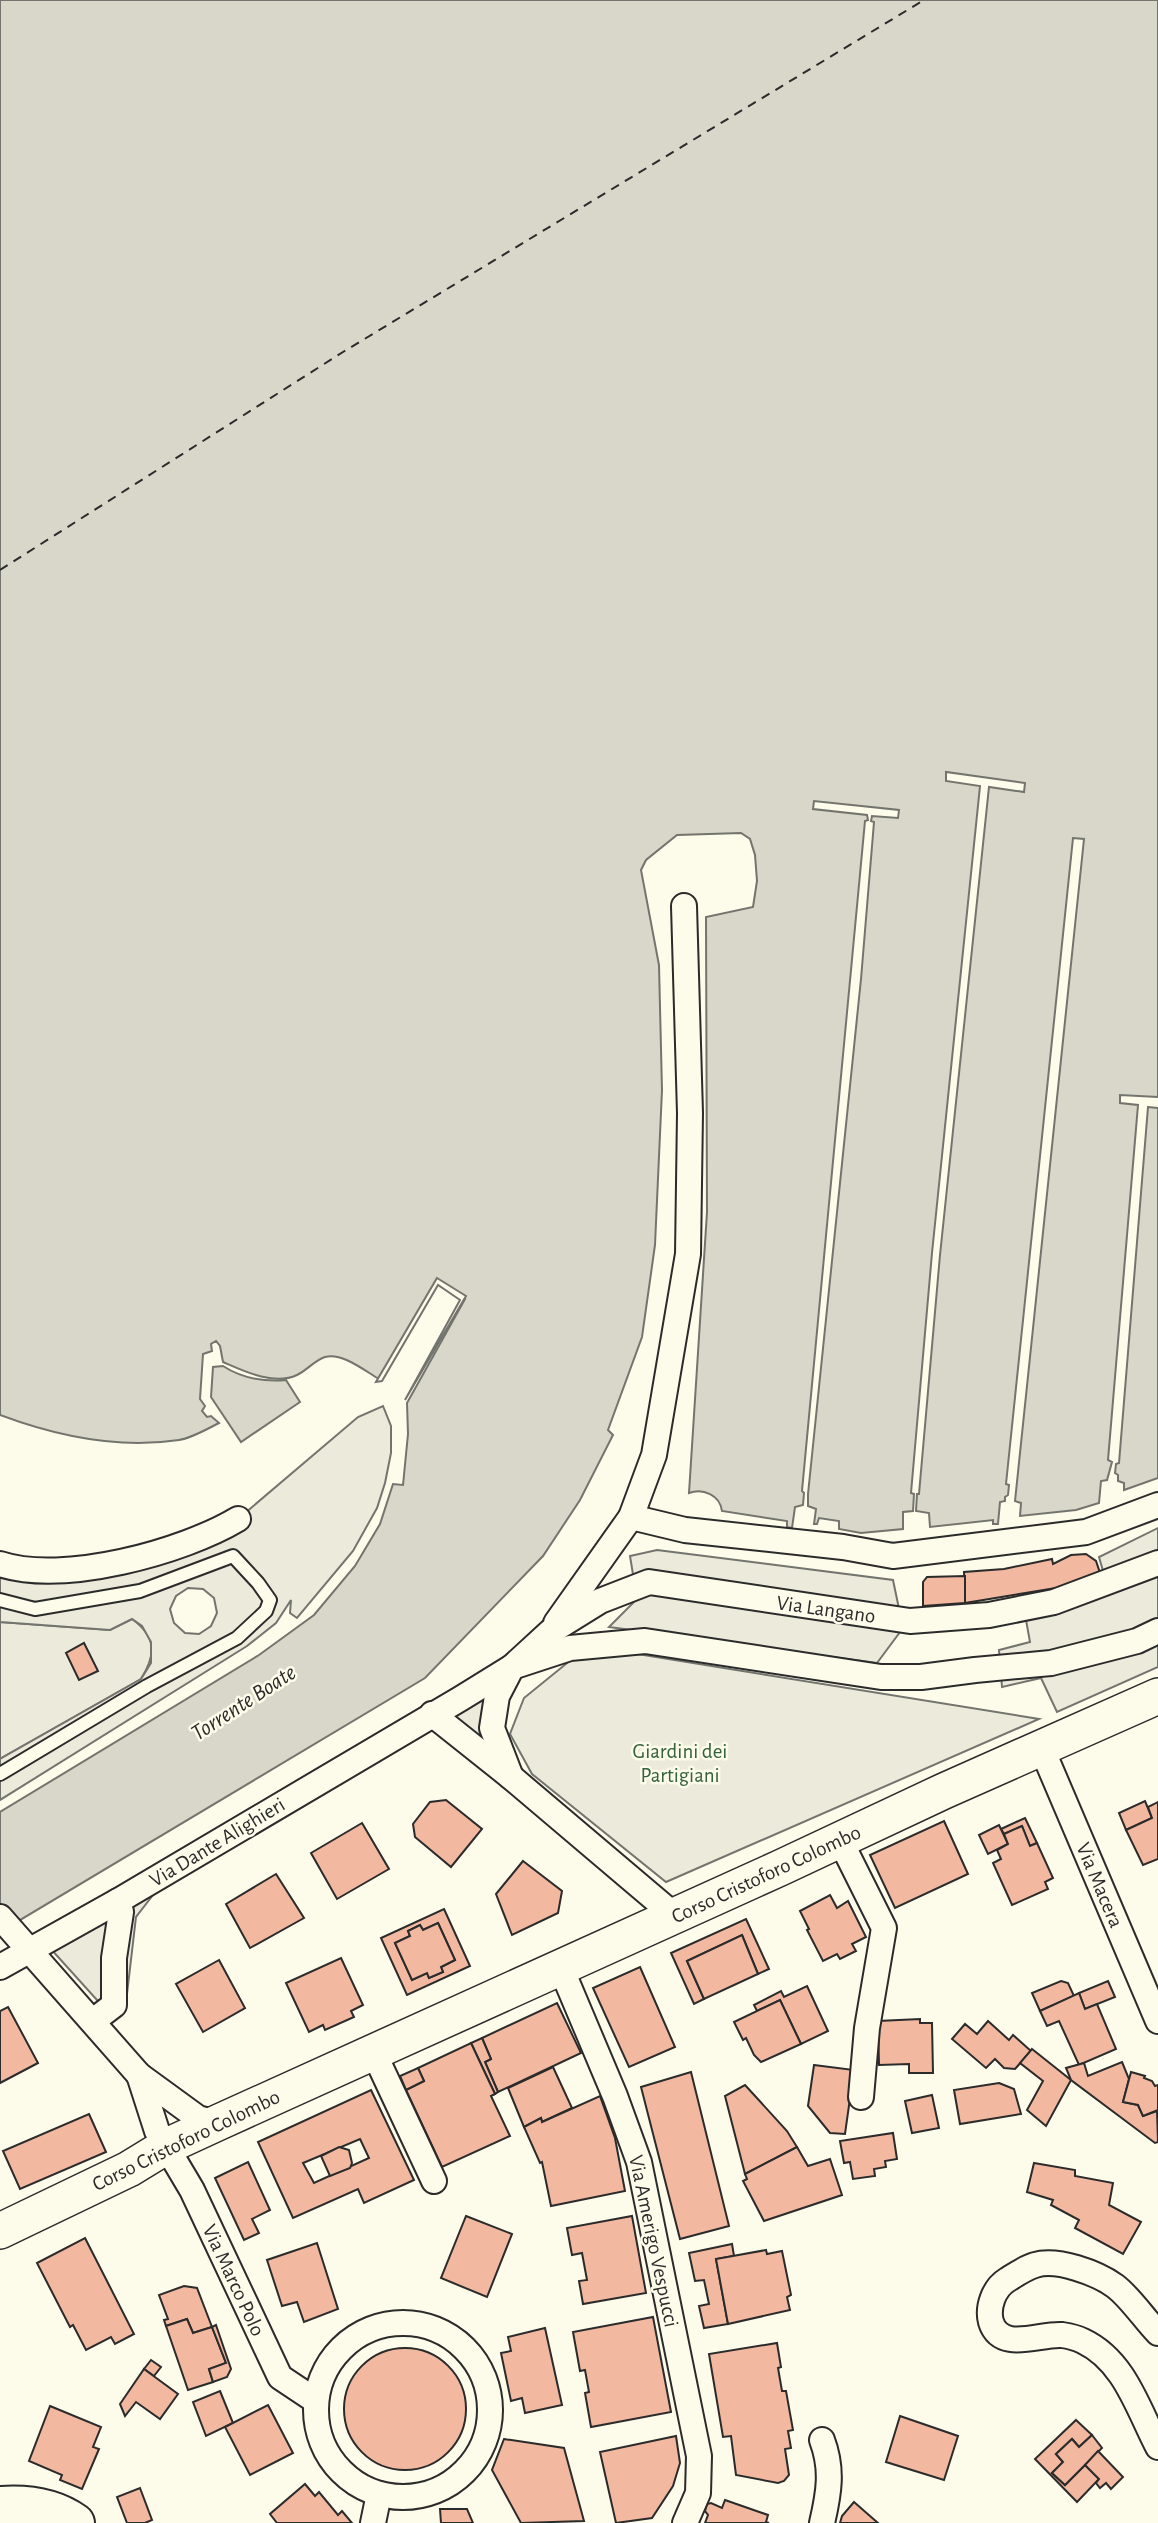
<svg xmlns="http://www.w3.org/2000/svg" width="1158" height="2523" font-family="'Alegreya Sans',sans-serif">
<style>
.green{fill:#ecebdb;stroke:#74746e;stroke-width:2}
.parking{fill:#eceadb;stroke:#74746e;stroke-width:2;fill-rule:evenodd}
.water{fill:#d8d7c9;stroke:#74746e;stroke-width:2}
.pier{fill:#fdfbea;stroke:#74746e;stroke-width:2}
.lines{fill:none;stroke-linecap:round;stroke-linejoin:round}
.ferry{stroke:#2b2b2b;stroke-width:2;stroke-dasharray:9 7;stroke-linecap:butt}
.building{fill:#f2b8a0;stroke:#2b2b2b;stroke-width:2;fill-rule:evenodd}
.lane-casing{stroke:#2b2b2b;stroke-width:16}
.street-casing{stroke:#2b2b2b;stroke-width:28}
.secondary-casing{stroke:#2b2b2b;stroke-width:38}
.primary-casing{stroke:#2b2b2b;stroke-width:42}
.lane{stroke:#fdfbea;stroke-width:12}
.street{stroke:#fdfbea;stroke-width:24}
.secondary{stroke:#fdfbea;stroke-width:35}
.primary{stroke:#fdfbea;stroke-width:38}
.labels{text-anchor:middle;stroke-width:5;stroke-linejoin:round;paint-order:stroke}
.street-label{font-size:21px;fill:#2b2b2b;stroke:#fdfbea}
.park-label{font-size:21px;fill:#34623c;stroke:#fdfbea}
.water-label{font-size:23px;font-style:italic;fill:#2b2b2b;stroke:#fdfbea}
</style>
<rect width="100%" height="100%" fill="#fdfbea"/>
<!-- green -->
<g class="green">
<path d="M132 1619C157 1637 156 1655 141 1679L0 1759V1622L110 1630Z"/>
<path d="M588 1646 1039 1719 666 1882 532 1774 510 1734 524 1698Z"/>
<path d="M488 1690 482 1711 480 1741 450 1716Z"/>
</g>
<!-- parking -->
<g class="parking">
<path d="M383 1406 391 1426V1453L385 1483 377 1508 353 1551 297 1618 290 1613 291 1600 276 1623 247 1646 0 1800V1759L141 1679 151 1663V1642L142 1626 132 1619 110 1630 0 1622V1567L48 1574 238 1519 358 1417ZM188 1588 203 1589 214 1598 217 1613 211 1626 199 1634 185 1633 174 1623 170 1609 176 1596Z"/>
<path d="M1158 1528V1667L1057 1712 1041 1678 1002 1687 999 1650 1030 1642 1026 1620 1064 1590 1103 1571 1099 1557Z"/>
<path d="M657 1550 893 1580 903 1628 877 1663 609 1627 637 1599 630 1556Z"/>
<path d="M153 1895 136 1917 127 1994 115 2020 50 1948Z"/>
</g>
<!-- water -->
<g class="water">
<path d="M0 0H1158V1097L1120 1095V1103L1138 1105 1108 1460 1112 1462 1107 1480 1101 1481 1099 1503 1076 1510 1020 1516 1021 1503 1015 1501 1084 839 1073 838 1006 1484 1009 1485 1008 1495 1005 1497V1501L1000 1502 998 1524H993V1520L930 1527 929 1513 916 1511 917 1494H919L940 1255 989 787 1024 792 1025 783 946 772V781L980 786 932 1253 911 1493 914 1494 913 1511 903 1512V1529L861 1533 839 1529V1521L819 1518 817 1524H814L816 1509 808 1506V1494L861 979 874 822 871 821 872 816 898 818 899 810 814 801 813 809 867 815 868 820 865 821 802 1491 804 1493 803 1505 795 1507 792 1528 787 1527V1521L722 1511C720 1495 703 1488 689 1493L707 1212 706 917 753 907 757 881 755 855 750 839 741 833 677 835 646 860 641 870 659 965 662 1090 655 1245 642 1337 608 1430 613 1435 580 1500 543 1556 425 1678 0 1932V1812L259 1655 314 1615 355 1566 380 1524 393 1484 403 1485 408 1434 407 1403 465 1299 438 1280 379 1379C365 1371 342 1352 325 1357 315 1360 306 1371 297 1375 274 1386 244 1371 223 1362L220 1346 216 1341 211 1344 212 1351 203 1354 200 1399 205 1406 202 1411 207 1417 211 1416 219 1423C207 1429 192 1438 179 1440 120 1449 56 1436 0 1415Z"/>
<path d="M1148 1107 1158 1108V1478L1124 1490V1483L1118 1481V1475L1115 1473 1116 1464 1119 1463Z"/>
<path d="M223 1366C243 1379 263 1382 286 1380L300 1402 241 1442 211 1397 213 1367Z"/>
</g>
<!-- pier -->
<path class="pier" d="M437 1278 466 1296 405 1400 460 1300 438 1285 382 1381 376 1382Z"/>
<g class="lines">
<!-- ferry -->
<path class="ferry" d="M0 570 343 352 924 0"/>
</g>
<!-- building -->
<g class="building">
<path d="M1086 1554 1096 1561 1100 1573 1062 1587 965 1603 964 1572 1004 1569 1052 1559 1053 1564 1071 1555Z"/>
<path d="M965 1576V1603L923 1606V1582L927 1577Z"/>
<path d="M84 1643 98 1671 79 1680 66 1653Z"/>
<path d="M446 1800 482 1829 451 1867 415 1837 413 1824 430 1802Z"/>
<path d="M1145 1801 1152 1818 1126 1830 1119 1813Z"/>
<path d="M1158 1802V1859L1143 1865 1126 1830 1152 1818 1148 1807Z"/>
<path d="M1025 1818 1037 1843 1030 1846 1022 1826 1004 1834 1001 1829Z"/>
<path d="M944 1821 968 1874 895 1908 870 1855Z"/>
<path d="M362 1823 389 1869 337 1899 311 1853Z"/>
<path d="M999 1825 1008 1844 988 1854 979 1835Z"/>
<path d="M1022 1826 1030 1846 1037 1843 1053 1878 1045 1882 1048 1889 1012 1905 993 1863 1001 1859 997 1850 1008 1844 1004 1834Z"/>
<path d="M523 1861 562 1891 558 1913 512 1935 496 1894Z"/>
<path d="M276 1874 304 1918 250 1948 226 1904Z"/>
<path d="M830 1895 837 1908 848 1901 866 1937 852 1944 856 1951 840 1959 837 1954 823 1961 807 1930 809 1929 800 1911Z"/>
<path d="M444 1909 470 1966 407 1995 381 1938ZM438 1923 455 1960 441 1967 443 1972 429 1978 427 1973 412 1980 395 1943 410 1936 408 1931 420 1925 423 1930Z"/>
<path d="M746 1919 769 1969 758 1974 742 1935 687 1961 704 1999 694 2004 671 1953Z"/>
<path d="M438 1923 455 1960 441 1967 443 1972 429 1978 427 1973 412 1980 395 1943 410 1936 408 1931 420 1925 423 1930Z"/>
<path d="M742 1935 758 1974 704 1999 687 1961Z"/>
<path d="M341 1958 363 2005 351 2011 354 2017 325 2030 323 2025 309 2032 286 1983Z"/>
<path d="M219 1960 245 2008 203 2032 176 1984Z"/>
<path d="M640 1967 675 2047 629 2067 593 1988Z"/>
<path d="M1061 1981 1068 1983 1074 1996 1040 2011 1032 1993Z"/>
<path d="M1108 1981 1115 1997 1085 2009 1079 1993Z"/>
<path d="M807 1986 828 2031 801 2044 780 2000 757 2011 754 2005 781 1991 784 1997Z"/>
<path d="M1079 1993 1085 2009 1097 2004 1116 2049 1079 2065 1059 2021 1047 2026 1040 2011Z"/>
<path d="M780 2000 801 2044 761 2062 754 2055 746 2038 743 2040 734 2022Z"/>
<path d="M557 2003 581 2053 498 2092 485 2062 491 2059 482 2038Z"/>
<path d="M8 2007 38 2063 0 2083V2011Z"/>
<path d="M920 2019V2023H932L933 2073H909V2064L879 2065 878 2021Z"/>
<path d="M988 2021 1009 2040 1013 2035 1031 2051 1015 2069 1004 2068 995 2059 986 2068 952 2039 965 2024 977 2034Z"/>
<path d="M482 2038 491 2059 485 2062 498 2092 495 2094 471 2043Z"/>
<path d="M471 2043 495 2094 491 2096 510 2136 442 2167 406 2090 424 2081 418 2068Z"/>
<path d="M1032 2049 1071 2080 1046 2126 1027 2110 1043 2081 1020 2063Z"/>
<path d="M1122 2062 1129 2079 1123 2102 1138 2105 1143 2116 1157 2111 1158 2142 1155 2143 1071 2080 1066 2068 1084 2063 1088 2076Z"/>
<path d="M814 2065 854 2070 845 2134 830 2133 808 2106Z"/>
<path d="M553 2067 572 2108 542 2122 541 2118 524 2127 508 2088Z"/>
<path d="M418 2068 424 2081 406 2090 400 2076Z"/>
<path d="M691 2072 729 2226 680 2239 641 2087Z"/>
<path d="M1131 2072 1145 2076 1144 2078 1152 2081 1155 2086 1158 2085V2110L1143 2116 1138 2105 1123 2102Z"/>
<path d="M999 2083 1014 2089 1021 2114 960 2124 954 2090Z"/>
<path d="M745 2085 787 2131 797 2147 745 2174 725 2096Z"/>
<path d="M371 2090 414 2180 364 2203 358 2189 293 2218 258 2142ZM360 2139 369 2158 314 2183 303 2163Z"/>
<path d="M932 2095 939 2128 912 2133 905 2101Z"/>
<path d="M600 2096 615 2138 625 2191 551 2206 542 2162 540 2163 524 2127 541 2118 542 2122Z"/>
<path d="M89 2114 106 2152 20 2189 3 2151Z"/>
<path d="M893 2133 897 2159 885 2161 886 2167 874 2169 875 2176 853 2179 850 2162 844 2163 840 2141Z"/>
<path d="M339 2147 349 2150 352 2163 350 2168 330 2176 321 2156Z"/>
<path d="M797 2147 808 2166 830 2159 842 2195 764 2221 743 2181 747 2179 745 2174Z"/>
<path d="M248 2162 270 2210 252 2219 259 2233 244 2240 215 2178Z"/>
<path d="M1034 2163 1075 2170V2176L1113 2183 1109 2205 1141 2222 1123 2254 1075 2228 1079 2220 1051 2205 1053 2200 1027 2192Z"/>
<path d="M466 2216 512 2234 487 2297 441 2278Z"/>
<path d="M632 2216 646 2293 583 2304 579 2281 587 2280 582 2253 572 2255 567 2228Z"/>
<path d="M85 2238 134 2334 115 2344 111 2337 86 2350 73 2325 70 2327 37 2263Z"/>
<path d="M317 2243 338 2309 304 2322 297 2302 282 2306 267 2260Z"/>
<path d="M732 2244 734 2256 716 2259 728 2324 704 2328 699 2306 709 2304 704 2280 695 2281 689 2253Z"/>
<path d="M766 2250 767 2254 782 2251 791 2295 787 2297 790 2310 728 2324 716 2259Z"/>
<path d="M184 2286 197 2288 212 2327 193 2333 187 2319 166 2326 164 2320 168 2319 159 2295Z"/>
<path d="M653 2317 671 2412 591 2427 585 2393 589 2392 585 2370 580 2371 573 2332Z"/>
<path d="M187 2319 193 2333 212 2327 226 2363 209 2369 213 2382 188 2390 166 2326Z"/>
<path d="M216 2325 231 2369 227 2377 213 2382 209 2369 226 2363 212 2327Z"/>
<path d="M545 2328 562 2405 525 2413 522 2398 511 2401 501 2353 511 2351 508 2337Z"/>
<path d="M777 2343 781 2367 778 2368 782 2391H786L793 2430 788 2431 791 2448 785 2449 789 2475 784 2481 778 2483 736 2475 731 2436 723 2437 709 2354Z"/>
<circle cx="405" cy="2409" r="61"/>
<path d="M151 2360 161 2367 154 2376 144 2369Z"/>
<path d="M144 2369 178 2394 160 2419 136 2402 125 2416 120 2404Z"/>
<path d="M220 2391 233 2423 206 2436 193 2402Z"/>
<path d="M268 2405 293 2453 250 2475 225 2427Z"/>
<path d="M50 2406 101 2427 93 2447 99 2449 82 2489 60 2480 62 2475 29 2461Z"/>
<path d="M900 2416 958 2436 944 2480 886 2462Z"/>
<path d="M1076 2420 1092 2435 1079 2447 1072 2439 1056 2454 1063 2462 1052 2473 1065 2485 1085 2465 1099 2479 1077 2502 1035 2459Z"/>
<path d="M1092 2435 1102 2448 1065 2485 1052 2473 1063 2462 1056 2454 1072 2439 1079 2447Z"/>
<path d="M676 2436 680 2463 673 2486 652 2518 616 2523 600 2452Z"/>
<path d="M504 2439 564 2448 584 2521 521 2523 492 2470Z"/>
<path d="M1098 2451 1123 2477 1111 2489 1106 2483 1100 2488 1096 2483 1099 2479 1085 2465Z"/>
<path d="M305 2484 315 2496 319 2492 338 2515 342 2511 352 2523H277L270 2514Z"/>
<path d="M140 2488 152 2520 145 2523H127L117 2497Z"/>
<path d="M725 2500 768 2515 766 2522 769 2523H705L708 2515 705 2511 707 2504 711 2503 722 2508Z"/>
<path d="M854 2502 878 2523H840L842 2516Z"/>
<path d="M440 2509H467L473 2523H441Z"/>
</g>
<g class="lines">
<!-- lane casing -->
<g class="lane-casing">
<path id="lane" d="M0 1600 35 1609 140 1591 233 1556 258 1583 270 1600 266 1611 237 1638 147 1686 0 1774"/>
</g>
<!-- street casing -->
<g class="street-casing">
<g id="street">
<path d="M631 1517 685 1530 843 1547 893 1556 1086 1532 1158 1505"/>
<path d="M0 1564C63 1585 183 1552 238 1519"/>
<path d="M556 1623 631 1517 654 1455 688 1254 690 1113 684 906"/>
<path d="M432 1714 511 1777 675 1916"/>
<path d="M1042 1749 1158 2021"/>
<path d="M511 1777 492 1728 497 1696 512 1667 570 1648 645 1641 881 1677H921L975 1670 1051 1663 1137 1641 1158 1631"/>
<path d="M840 1840 884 1928 867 2028 861 2097"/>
<path d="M0 1917 139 2075 198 2118 217 2123"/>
<path d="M0 1967 118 1901 460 1699 512 1667 550 1632 600 1601 649 1582 910 1621 989 1615 1054 1602 1158 1563"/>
<path d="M561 1968 615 2096 639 2162 699 2456 698 2493 685 2523"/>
<path d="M93 2021 114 2005V1958L121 1912 118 1901"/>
<path d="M374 2053 434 2181"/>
<path d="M139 2075 157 2131 192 2190 280 2377 316 2401"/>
<circle cx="403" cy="2410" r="87"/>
<path d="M1158 2333C1145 2320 1130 2297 1115 2286 1097 2273 1057 2258 1035 2265 1025 2268 1015 2275 1007 2280 994 2288 987 2307 991 2322 1001 2353 1040 2333 1062 2335 1069 2336 1077 2338 1083 2341 1125 2361 1138 2409 1158 2447"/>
<path d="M822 2440C833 2469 829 2493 822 2523"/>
<path d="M373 2523 379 2494"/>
</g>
</g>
<!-- secondary casing -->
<g class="secondary-casing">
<path id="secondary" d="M0 2231 129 2169 165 2147 217 2123 780 1868 944 1791 1158 1696"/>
</g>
<!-- primary casing -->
<g class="primary-casing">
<path id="primary" d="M0 2506C26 2504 54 2508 75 2523"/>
</g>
<!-- lane -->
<use href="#lane" class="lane"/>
<!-- street -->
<use href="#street" class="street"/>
<!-- secondary -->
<use href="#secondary" class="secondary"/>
<!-- primary -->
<use href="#primary" class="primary"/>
</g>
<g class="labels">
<!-- street labels -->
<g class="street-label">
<text transform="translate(826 1609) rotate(8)" y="7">Via Langano</text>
<text transform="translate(217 1842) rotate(-31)" y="7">Via Dante Alighieri</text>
<text transform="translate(766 1874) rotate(-25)" y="7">Corso Cristoforo Colombo</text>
<text transform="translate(1100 1885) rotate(67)" y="7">Via Macera</text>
<text transform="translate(186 2140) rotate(-26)" y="7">Corso Cristoforo Colombo</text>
<text transform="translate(654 2241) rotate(78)" y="7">Via Amerigo Vespucci</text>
<text transform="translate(234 2280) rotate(65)" y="7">Via Marco Polo</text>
</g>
<!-- park labels -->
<g class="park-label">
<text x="680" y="1758">Giardini dei<tspan x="680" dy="24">Partigiani</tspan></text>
</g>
<!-- water labels -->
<g class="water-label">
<text transform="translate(243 1702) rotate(-33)" y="8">Torrente Boate</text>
</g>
</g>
</svg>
